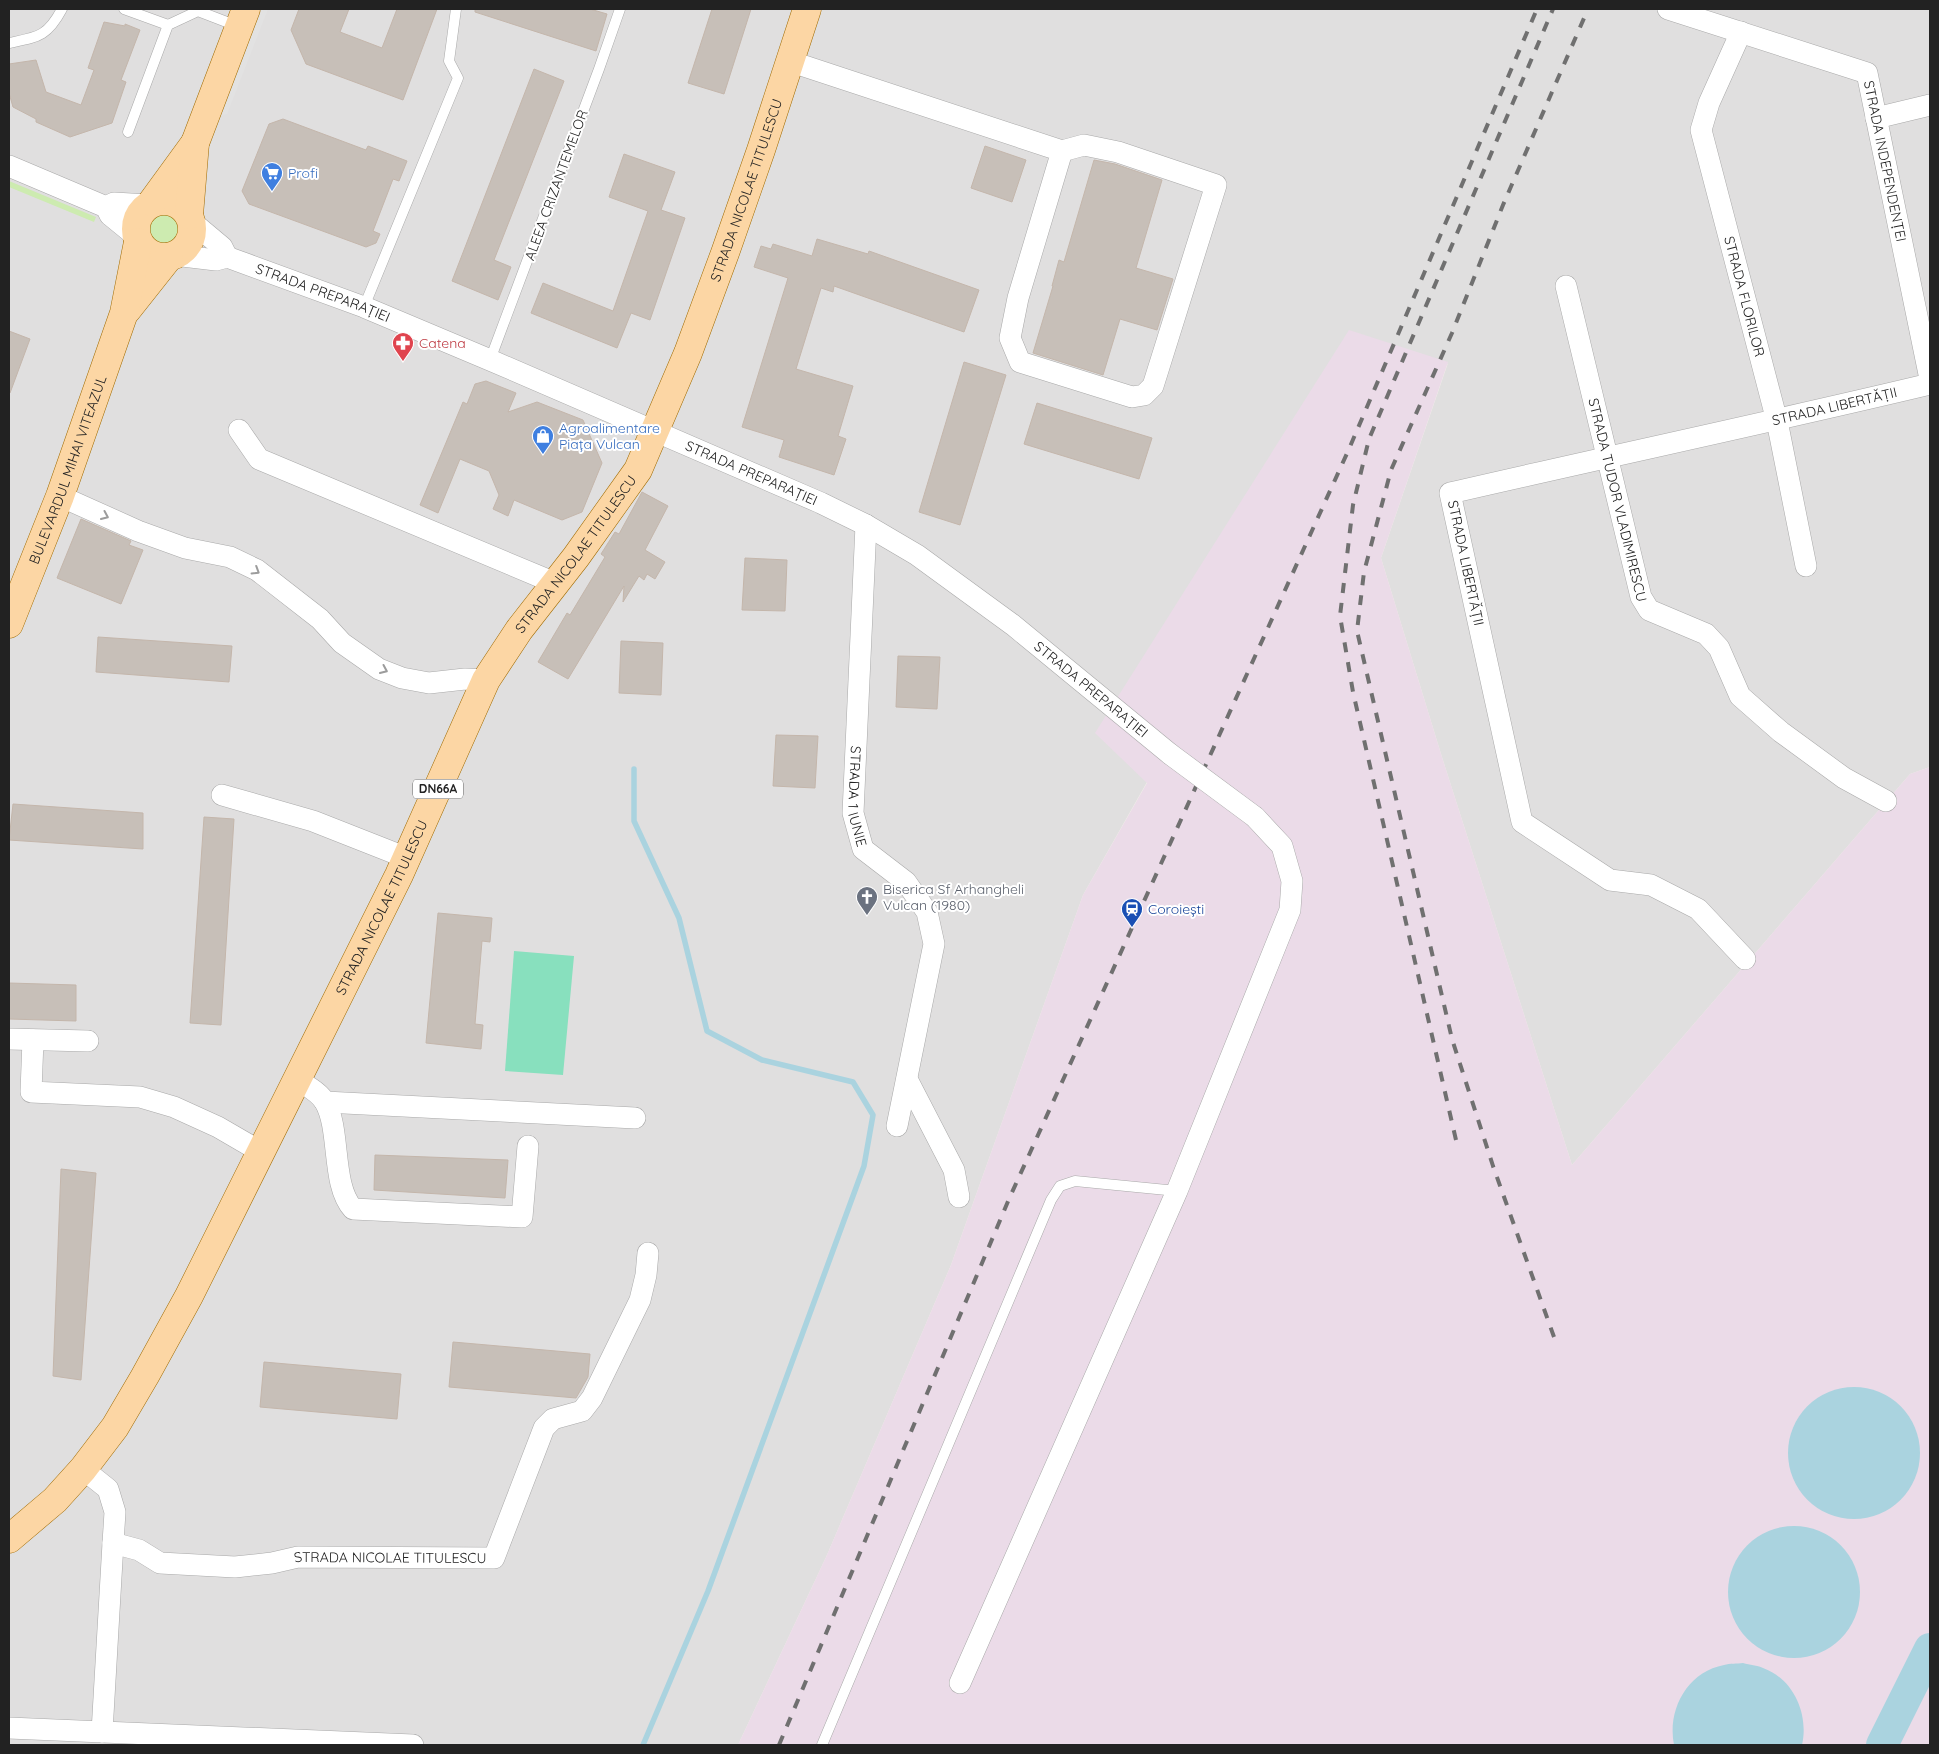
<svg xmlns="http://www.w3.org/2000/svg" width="1939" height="1754" font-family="Quicksand,sans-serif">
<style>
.residential{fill:#e0dfdf}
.industrial{fill:#ebdbe8}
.grass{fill:#cdebb0}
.pitch{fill:#88e0be}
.parking{fill:#e2e2e2}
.water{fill:#aad3df}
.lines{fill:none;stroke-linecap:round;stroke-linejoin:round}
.stream{stroke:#aad3df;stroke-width:5.5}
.river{stroke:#aad3df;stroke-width:32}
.building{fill:#c7bfb8;stroke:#c4b6ab}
.lane-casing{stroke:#a9a9a9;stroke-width:11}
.street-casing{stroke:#a9a9a9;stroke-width:22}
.primary-casing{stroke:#a06b00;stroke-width:29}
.lane{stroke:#fff;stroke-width:10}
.street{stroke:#fff;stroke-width:21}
.primary{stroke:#fcd6a4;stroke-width:28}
.rail{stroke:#707070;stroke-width:4;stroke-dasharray:10 10;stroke-linecap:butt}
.street-bridge-casing{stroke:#a9a9a9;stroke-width:22;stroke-linecap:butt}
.street-bridge{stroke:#fff;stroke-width:21}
.oneway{stroke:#9c9c9c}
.labels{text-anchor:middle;stroke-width:4;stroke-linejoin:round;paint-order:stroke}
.shield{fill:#fff;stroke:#646464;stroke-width:1}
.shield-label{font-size:12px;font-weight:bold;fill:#222}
.street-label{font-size:14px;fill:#222;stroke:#fff}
.shop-label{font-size:14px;fill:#366cbe;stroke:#fff;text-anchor:start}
.health-label{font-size:14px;fill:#be3a42;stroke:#fff;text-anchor:start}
.worship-label{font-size:14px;fill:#5b616d;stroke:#fff;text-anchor:start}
.transit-label{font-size:14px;fill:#164399;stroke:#fff;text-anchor:start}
</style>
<rect width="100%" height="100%" fill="#f2efe9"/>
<!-- residential -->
<path class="residential" d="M9 9H1930V767L1910 774 1572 1165 1441 754 1381 558 1448 363 1147 782 1083 895 951 1265 827 1555 738 1745H9Z"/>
<!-- industrial -->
<path class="industrial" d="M1349 330 1448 362 1381 558 1441 754 1572 1165 1910 774 1930 767V1745H738L827 1555 951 1265 1083 895 1147 783 1095 733Z"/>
<!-- grass -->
<g class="grass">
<path d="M9 181 96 217 94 222 9 187Z"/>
<circle cx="163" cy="229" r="17"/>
</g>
<!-- pitch -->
<path class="pitch" d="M514 951 574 956 563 1075 505 1071Z"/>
<!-- parking -->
<path class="parking" d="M256 9H268L227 114 214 117Z"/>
<!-- water -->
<g class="water">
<circle cx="1854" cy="1453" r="66"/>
<circle cx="1794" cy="1592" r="66"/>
<path d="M1743 1663C1750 1665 1757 1665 1763 1668 1794 1679 1809 1715 1802 1745H1674C1667 1710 1687 1672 1724 1665 1730 1663 1737 1664 1743 1663Z"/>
</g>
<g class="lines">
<!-- stream -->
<path class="stream" d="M634 769V821L679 918 707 1031 762 1060 853 1082 873 1115 864 1166 708 1591 643 1745"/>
<!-- river -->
<path class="river" d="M1882 1745 1930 1649"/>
</g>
<!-- building -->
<g class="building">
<path d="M299 9H349L340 32 382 48 397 9H437L403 100 306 64 291 30Z"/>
<path d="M475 9H590L607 14 596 51 475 12Z"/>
<path d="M712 9H751L724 94 688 83Z"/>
<path d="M104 22 125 26V24L140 30 121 80 126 82 112 123 70 137 36 122V119L13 107 9 93V64L36 60 46 92 81 105 94 70 88 68Z"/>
<path d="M534 69 564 81 494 260 511 267 498 300 452 281Z"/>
<path d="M283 119 366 150 368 146 407 161 399 181 393 179 373 231 380 234 376 243 366 247 249 204 242 191 269 124Z"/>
<path d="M985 146 1026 160 1012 202 971 188Z"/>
<path d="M624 154 675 172 661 210 685 218 650 320 631 313 617 348 531 313 543 283 613 311 648 211 609 197Z"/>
<path d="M1094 160 1115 164 1162 180 1136 268 1173 279 1157 330 1120 319 1103 375 1033 353 1053 286H1052L1059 260 1064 262Z"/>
<path d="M817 239 868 254 869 251 979 290 964 332 834 286 833 292 821 288 796 369 853 386 838 436 846 439 834 475 779 457 784 440 742 427 788 278 754 267 761 246 771 249 773 244 812 256Z"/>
<path d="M9 331 30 339 10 393 9 392Z"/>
<path d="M964 362 1006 375 960 525 919 512Z"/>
<path d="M486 381 516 393 508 412 537 402 583 420 602 463 582 512 562 520 514 500 508 516 493 509 499 495 489 471 460 459 438 513 420 505 463 402 467 404 475 384Z"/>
<path d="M1037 403 1152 438 1139 479 1024 444Z"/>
<path d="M642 492 668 506 645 550 665 562 655 579 647 574 644 580 639 576 623 602 624 586 568 679 538 662 567 613 570 615 605 557 601 554 615 532 619 534Z"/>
<path d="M81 519 131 541 129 545 143 550 121 604 57 578Z"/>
<path d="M745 558 787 560 785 611 742 610Z"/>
<path d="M98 637 232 646 229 682 96 672Z"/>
<path d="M621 641 663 643 661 695 619 693Z"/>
<path d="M898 656 940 657 937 709 896 707Z"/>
<path d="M776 735 818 736 815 788 773 786Z"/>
<path d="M13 804 143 813V849L9 840Z"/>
<path d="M204 817 234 819 221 1025 190 1023Z"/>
<path d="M438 913 492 918 490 942 482 941 475 1024 483 1025 481 1049 426 1043Z"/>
<path d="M9 983 76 985V1021L9 1019Z"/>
<path d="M375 1155 508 1160 505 1198 374 1190Z"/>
<path d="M61 1169 96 1173 81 1380 53 1376Z"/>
<path d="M453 1342 590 1354 588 1377 576 1398 449 1387Z"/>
<path d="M264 1362 401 1374 397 1419 260 1407Z"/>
</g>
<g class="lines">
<!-- lane casing -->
<g class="lane-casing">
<g id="lane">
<path d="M124 9 168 25"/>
<path d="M9 43C38 37 47 37 62 9"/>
<path d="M128 132 168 25 198 11 237 26"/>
<path d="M364 307 458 78 449 61 456 9"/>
<path d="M490 360 599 69 620 9"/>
<path d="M822 1745 1051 1200 1060 1186 1075 1181 1177 1191"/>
</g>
</g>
<!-- street casing -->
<g class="street-casing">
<g id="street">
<path id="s1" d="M1668 9 1867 73 1930 379"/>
<path id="s2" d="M1741 32 1709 103 1701 130 1777 421 1806 566"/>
<path d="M789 61 1062 151 1084 145 1118 152 1216 185 1153 386 1144 395 1132 397 1020 362 1010 338 1018 298 1062 151"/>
<path d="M1876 118 1930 105"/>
<path d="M9 166 106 207 110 215 137 237"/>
<path d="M106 207 114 203 148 205"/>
<path d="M191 221 222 247 227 257"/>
<path id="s3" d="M174 255 216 260 227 257 364 307 490 360 821 503 866 525 917 555 1013 625 1170 754"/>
<path id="s4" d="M1566 286 1641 597 1649 610 1706 634 1719 648 1740 696 1781 732 1844 778 1886 801"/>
<path d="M239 430 259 459 555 583"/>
<path d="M60 496 138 531 185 548 230 557 257 570 320 619 342 643 379 669 402 678 429 683 465 679 486 680"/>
<path id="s5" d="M866 525 853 813 863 849 906 882 927 912 934 944 897 1126"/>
<path d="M222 795 313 821 407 858"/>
<path id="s6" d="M1745 959 1698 909 1651 885 1610 880 1522 822 1450 493C1610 456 1771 422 1930 384"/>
<path d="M9 1039 88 1041"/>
<path d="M33 1040 31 1092 140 1097 174 1107 218 1127 261 1152"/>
<path d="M907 1079 954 1170 959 1197"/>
<path d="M298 1080C307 1086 319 1092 325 1102 341 1130 331 1185 353 1209L522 1217 528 1146"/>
<path d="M325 1102 635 1118"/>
<path id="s7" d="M83 1469 108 1489 115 1512 113 1543 139 1550 160 1563 235 1567 272 1563 298 1557 494 1558 544 1428 553 1419 582 1411 592 1398 640 1300 646 1275 648 1253"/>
<path d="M960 1683 1177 1191 1290 910 1292 881 1282 846 1255 817"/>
<path d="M9 1728 413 1745"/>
<path d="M102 1732 113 1543"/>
</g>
</g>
<!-- primary casing -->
<g class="primary-casing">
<g id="primary">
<circle cx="164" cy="229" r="28"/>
<path d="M152 202 195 143"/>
<path d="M189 215 195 143 246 9"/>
<path d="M127 310 169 257"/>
<path id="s8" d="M9 624 60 496 124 313 138 242"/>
<path id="s9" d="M9 1539 55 1500 83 1469 115 1427 145 1376 189 1296 399 875 486 680 519 630 576 557 638 470 688 353 725 253 761 150 807 9"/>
</g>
</g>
<!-- lane -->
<use href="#lane" class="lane"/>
<!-- street -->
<use href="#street" class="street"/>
<!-- primary -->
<use href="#primary" class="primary"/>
<!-- rail -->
<g class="rail">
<path d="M1456 1140 1353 692 1340 616 1353 505 1369 439 1553 9"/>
<path d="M1554 1337 1493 1166 1452 1039 1357 631 1364 572 1391 470 1452 333 1503 205 1588 9"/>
<path d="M779 1745 1009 1199 1349 449 1537 9"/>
</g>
<!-- street-bridge casing -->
<g class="street-bridge-casing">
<path id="street-bridge" d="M1170 754 1255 817"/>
</g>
<!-- street-bridge -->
<use href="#street-bridge" class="street-bridge"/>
</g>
<!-- one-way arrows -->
<defs><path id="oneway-chevron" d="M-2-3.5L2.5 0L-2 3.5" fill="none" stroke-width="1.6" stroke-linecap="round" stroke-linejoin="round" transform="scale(1.25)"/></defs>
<g class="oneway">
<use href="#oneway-chevron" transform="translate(105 516) rotate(24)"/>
<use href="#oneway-chevron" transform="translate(256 571) rotate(32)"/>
<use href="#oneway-chevron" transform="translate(384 670) rotate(24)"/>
</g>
<!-- icons -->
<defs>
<g id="supermarket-pin" transform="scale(1.125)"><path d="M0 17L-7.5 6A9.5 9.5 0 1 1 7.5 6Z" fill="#3f7fe0" stroke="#fff"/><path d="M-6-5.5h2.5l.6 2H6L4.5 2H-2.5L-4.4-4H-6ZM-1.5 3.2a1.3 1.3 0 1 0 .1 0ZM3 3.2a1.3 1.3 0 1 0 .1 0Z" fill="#fff"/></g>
<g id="pharmacy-pin" transform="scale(1.125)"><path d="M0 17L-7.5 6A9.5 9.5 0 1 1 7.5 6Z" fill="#e0444e" stroke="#fff"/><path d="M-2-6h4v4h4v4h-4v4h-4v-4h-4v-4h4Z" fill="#fff"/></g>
<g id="shop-pin" transform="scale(1.125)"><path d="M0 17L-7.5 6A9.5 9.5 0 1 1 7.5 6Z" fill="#3f7fe0" stroke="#fff"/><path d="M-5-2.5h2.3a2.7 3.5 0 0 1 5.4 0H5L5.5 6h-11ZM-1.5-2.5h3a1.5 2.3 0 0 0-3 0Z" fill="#fff"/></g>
<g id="church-pin" transform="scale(1.125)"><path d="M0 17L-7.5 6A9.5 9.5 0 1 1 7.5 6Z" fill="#6b7280" stroke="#fff"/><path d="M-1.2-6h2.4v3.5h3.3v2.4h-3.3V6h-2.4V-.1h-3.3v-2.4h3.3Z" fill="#fff"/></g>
<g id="station-pin" transform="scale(1.125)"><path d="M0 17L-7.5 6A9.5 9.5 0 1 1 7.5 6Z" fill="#1a4fb4" stroke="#fff"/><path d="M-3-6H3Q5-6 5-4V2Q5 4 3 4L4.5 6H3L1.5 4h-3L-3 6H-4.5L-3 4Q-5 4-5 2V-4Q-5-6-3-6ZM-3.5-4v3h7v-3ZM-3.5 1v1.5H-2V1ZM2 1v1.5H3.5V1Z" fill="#fff"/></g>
</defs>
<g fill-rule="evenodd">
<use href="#supermarket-pin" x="272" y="173"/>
<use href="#pharmacy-pin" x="403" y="343"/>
<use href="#shop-pin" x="543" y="436"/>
<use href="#church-pin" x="867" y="897"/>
<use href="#station-pin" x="1132" y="909"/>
</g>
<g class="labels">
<!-- shield labels -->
<rect class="shield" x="413" y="779.5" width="50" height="19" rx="4"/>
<g class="shield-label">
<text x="438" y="793">DN66A</text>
</g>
<!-- street labels -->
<g class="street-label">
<text dy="5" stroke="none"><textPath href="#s1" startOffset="299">STRADA INDEPENDENȚEI</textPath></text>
<text transform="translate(556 185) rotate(-70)" y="5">ALEEA CRIZANTEMELOR</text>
<text dy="5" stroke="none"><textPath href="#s9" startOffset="1549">STRADA NICOLAE TITULESCU</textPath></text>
<text dy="5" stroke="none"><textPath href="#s3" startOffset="156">STRADA PREPARAȚIEI</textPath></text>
<text dy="5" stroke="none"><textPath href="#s2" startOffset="278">STRADA FLORILOR</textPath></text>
<text dy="5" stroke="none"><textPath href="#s6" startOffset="999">STRADA LIBERTĂȚII</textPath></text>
<text dy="5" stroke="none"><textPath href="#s8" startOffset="165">BULEVARDUL MIHAI VITEAZUL</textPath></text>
<text dy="5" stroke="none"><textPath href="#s3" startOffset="621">STRADA PREPARAȚIEI</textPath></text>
<text dy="5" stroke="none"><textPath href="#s4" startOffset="220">STRADA TUDOR VLADIMIRESCU</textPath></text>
<text dy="5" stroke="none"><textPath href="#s9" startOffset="1144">STRADA NICOLAE TITULESCU</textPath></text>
<text transform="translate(1466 563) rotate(78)" y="5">STRADA LIBERTĂȚII</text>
<text dy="5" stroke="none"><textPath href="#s3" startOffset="1026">STRADA PREPARAȚIEI</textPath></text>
<text dy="5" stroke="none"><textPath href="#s5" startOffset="272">STRADA 1 IUNIE</textPath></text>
<text dy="5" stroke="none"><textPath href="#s9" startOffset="739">STRADA NICOLAE TITULESCU</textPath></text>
<text dy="5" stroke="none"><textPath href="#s7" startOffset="370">STRADA NICOLAE TITULESCU</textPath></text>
</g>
<!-- shop labels -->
<g class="shop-label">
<text x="288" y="178">Profi</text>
<text x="559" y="433">Agroalimentare<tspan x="559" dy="16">Piața Vulcan</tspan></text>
</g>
<!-- health labels -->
<g class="health-label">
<text x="419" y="348">Catena</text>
</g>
<!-- worship labels -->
<g class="worship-label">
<text x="883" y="894">Biserica Sf Arhangheli<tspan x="883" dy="16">Vulcan (1980)</tspan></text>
</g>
<!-- transit labels -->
<g class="transit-label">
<text x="1148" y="914">Coroiești</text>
</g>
</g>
<!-- border -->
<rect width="1939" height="1754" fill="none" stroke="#222222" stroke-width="20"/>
</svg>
